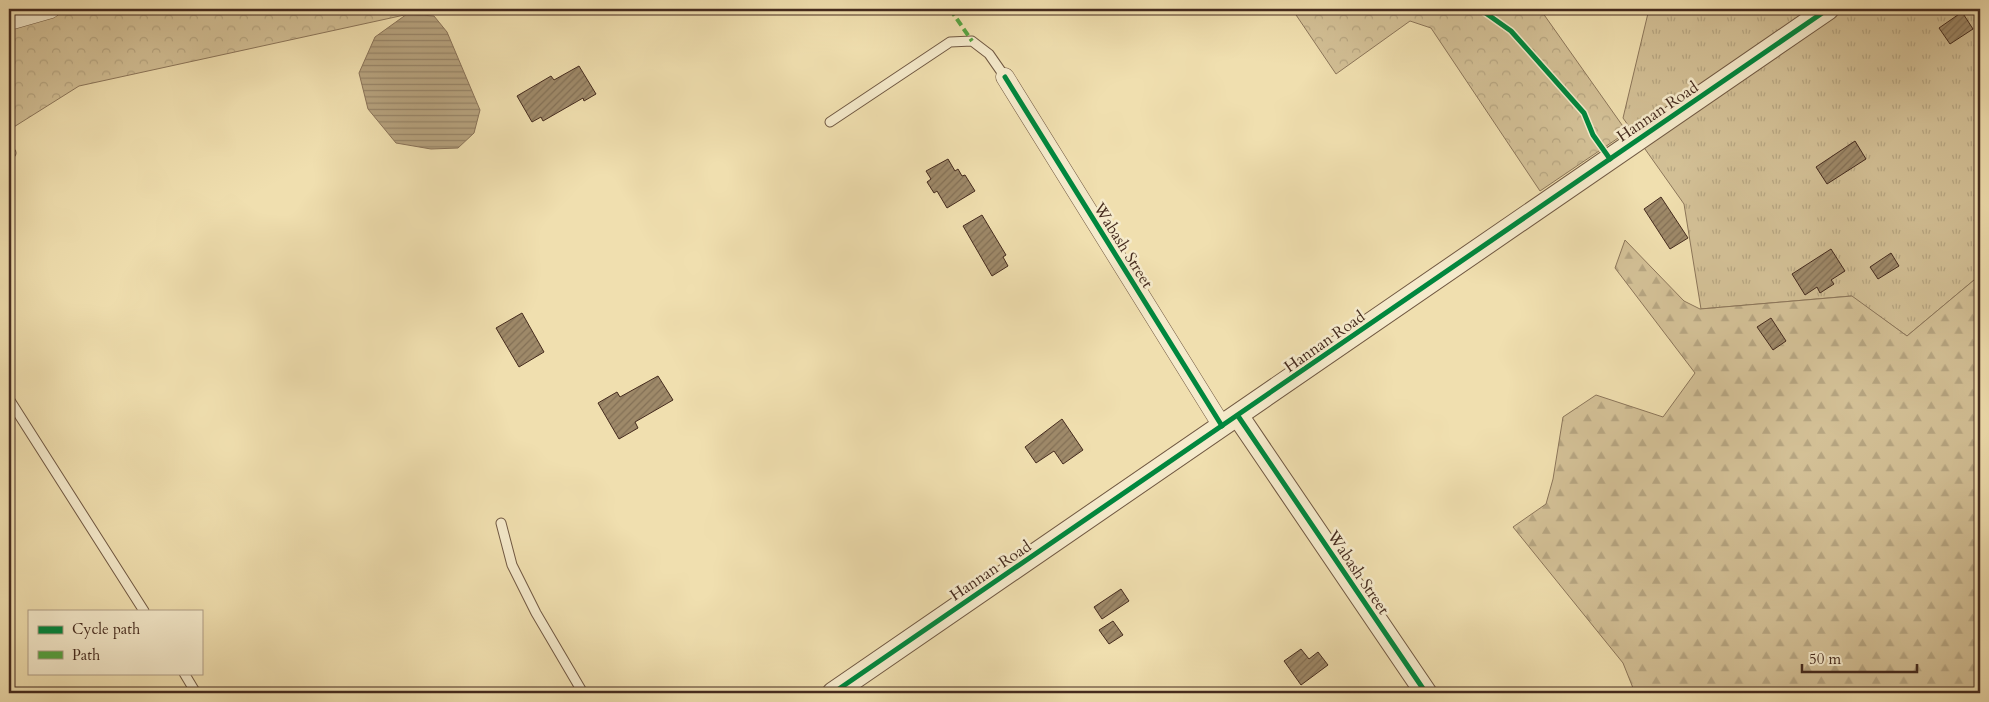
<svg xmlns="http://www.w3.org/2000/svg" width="1989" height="702" font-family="Cardo,serif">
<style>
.grass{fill:url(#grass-tufts);stroke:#8c765a}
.forest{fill:url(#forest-firs);stroke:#8c765a}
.park{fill:url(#park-crowns);stroke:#8c765a}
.water{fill:url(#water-rules);stroke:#897258}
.building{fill:url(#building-hatch);stroke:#452b1e}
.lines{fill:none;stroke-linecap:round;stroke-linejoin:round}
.service-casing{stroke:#705842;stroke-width:11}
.minor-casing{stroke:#705842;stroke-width:19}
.tertiary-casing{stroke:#705842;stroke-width:23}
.service{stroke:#f5eacb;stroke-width:9}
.minor{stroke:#f5eacb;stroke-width:18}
.tertiary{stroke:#f5eacb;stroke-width:21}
.quiet{stroke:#55a441;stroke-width:4;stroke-dasharray:8 4;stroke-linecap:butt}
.cycleway-casing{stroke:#f5eacb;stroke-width:8}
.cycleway{stroke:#00873e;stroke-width:5}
.labels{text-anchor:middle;stroke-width:5;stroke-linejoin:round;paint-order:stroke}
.street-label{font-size:16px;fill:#452b1e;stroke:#f5eacb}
</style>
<defs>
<pattern id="grass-tufts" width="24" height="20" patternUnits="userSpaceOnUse" patternTransform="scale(1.25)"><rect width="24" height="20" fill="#d3c096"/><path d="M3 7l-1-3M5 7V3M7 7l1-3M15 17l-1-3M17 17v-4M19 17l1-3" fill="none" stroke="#b6a581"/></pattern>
<pattern id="forest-firs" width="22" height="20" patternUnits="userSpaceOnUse" patternTransform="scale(1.25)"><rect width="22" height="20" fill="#d3c096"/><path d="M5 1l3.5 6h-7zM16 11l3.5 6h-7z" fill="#b6a581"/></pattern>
<pattern id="park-crowns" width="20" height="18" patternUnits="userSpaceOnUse" patternTransform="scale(1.25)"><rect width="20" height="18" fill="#d3c096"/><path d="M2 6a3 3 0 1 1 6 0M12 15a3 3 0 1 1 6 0" fill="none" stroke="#b6a581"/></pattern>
<pattern id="water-rules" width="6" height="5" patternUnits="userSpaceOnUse" patternTransform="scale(1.25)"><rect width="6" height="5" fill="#b6a27e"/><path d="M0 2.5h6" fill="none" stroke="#968467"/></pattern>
<pattern id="building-hatch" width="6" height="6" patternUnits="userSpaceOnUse" patternTransform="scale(1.25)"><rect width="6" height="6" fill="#9e8969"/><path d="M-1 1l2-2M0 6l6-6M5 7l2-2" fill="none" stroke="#837056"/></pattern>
</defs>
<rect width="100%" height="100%" fill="#f0dfaf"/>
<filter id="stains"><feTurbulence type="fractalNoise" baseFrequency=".004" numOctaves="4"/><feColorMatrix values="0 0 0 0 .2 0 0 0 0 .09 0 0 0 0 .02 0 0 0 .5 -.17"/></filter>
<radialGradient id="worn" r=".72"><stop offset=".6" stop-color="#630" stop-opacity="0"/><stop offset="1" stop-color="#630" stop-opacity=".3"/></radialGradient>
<!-- grass -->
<path class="grass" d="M1649 9H1980V275L1907 336 1851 296 1701 309 1684 204 1623 118Z"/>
<!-- forest -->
<path class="forest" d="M1625 240 1684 301 1700 309 1852 296 1907 336 1980 275V540L1978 545H1980V693H1635L1623 663 1513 527 1546 504 1553 479 1563 417 1596 395 1663 417 1695 373 1615 268Z"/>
<!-- park -->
<g class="park">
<path d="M9 9H432L79 86 9 130Z"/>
<path d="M1292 9H1540L1627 132 1540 191 1431 28 1410 21 1336 74Z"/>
</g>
<!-- water -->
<path class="water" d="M407 14 434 16 447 32 480 110 474 133 458 148 431 149 396 143 368 109 359 73 375 37Z"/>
<!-- building -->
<g class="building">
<path d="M1962 12 1973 29 1950 44 1939 28Z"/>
<path d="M579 66 596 94 584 101 583 98 543 121 541 117 532 122 517 96 551 76 554 80Z"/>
<path d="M1855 141 1866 159 1827 184 1816 167Z"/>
<path d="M948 159 955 171 958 169 962 176 965 175 975 191 947 208 937 191 934 193 927 182 931 179 926 171Z"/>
<path d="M1661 197 1688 238 1670 249 1644 209Z"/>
<path d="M982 215 1006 255 1003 257 1008 266 992 276 963 226Z"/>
<path d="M1831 249 1845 271 1831 280 1834 284 1820 293 1817 287 1805 295 1792 274Z"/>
<path d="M1891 253 1899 266 1878 279 1870 267Z"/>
<path d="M522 313 544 352 519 367 496 328Z"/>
<path d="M1771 318 1786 341 1773 350 1757 327Z"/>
<path d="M658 376 673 400 635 422 638 428 619 439 598 403 617 392 620 397Z"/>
<path d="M1062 419 1083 450 1063 464 1054 451 1036 463 1025 447Z"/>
<path d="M1121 589 1129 601 1102 619 1094 607Z"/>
<path d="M1113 621 1123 635 1109 644 1099 630Z"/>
<path d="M1301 649 1309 659 1318 652 1328 665 1301 685 1284 661Z"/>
</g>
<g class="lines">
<!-- service casing -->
<g class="service-casing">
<g id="service">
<path d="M830 122 950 42 972 41 989 54 1005 77"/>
<path d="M9 155 11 153"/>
<path d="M9 399 144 611"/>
<path d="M501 523 512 565 536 613 583 693"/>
<path d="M184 673 196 693"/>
</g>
</g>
<!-- minor casing -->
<g class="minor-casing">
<g id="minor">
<path d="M9 21 51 9"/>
<path d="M1005 77 1222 426"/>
</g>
</g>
<!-- tertiary casing -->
<g class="tertiary-casing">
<g id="tertiary">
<path d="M1238 416 1426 693"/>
<path d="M833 693 1828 9"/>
</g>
</g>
<!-- service -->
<use href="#service" class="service"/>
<!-- minor -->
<use href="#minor" class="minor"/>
<!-- tertiary -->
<use href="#tertiary" class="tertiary"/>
<!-- quiet -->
<path class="quiet" d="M950 9 972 41"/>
<!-- cycleway casing -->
<g class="cycleway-casing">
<g id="cycleway">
<path d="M1480 9 1511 31 1584 113 1593 135 1610 159"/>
<path d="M1005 77 1222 426"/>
<path d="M1238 416 1426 693"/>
<path d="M833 693 1828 9"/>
</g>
</g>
<!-- cycleway -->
<use href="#cycleway" class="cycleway"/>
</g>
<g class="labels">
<!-- street labels -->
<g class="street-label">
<text transform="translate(1657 111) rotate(-34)" y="6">Hannan Road</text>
<text transform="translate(1124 245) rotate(58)" y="6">Wabash Street</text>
<text transform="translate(1324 341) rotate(-35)" y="6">Hannan Road</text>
<text transform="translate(990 570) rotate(-34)" y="6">Hannan Road</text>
<text transform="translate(1359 572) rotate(56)" y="6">Wabash Street</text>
</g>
</g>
<!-- margin -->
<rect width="1989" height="702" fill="none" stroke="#f0dfaf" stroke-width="30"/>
<rect x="10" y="10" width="1969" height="682" fill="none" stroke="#452b1e" stroke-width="2.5"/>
<rect x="15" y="15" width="1959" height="672" fill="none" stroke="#452b1e"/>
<!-- legend -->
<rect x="28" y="610" width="175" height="65" fill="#f5eacb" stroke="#af9e86"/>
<rect x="38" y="626" width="25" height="8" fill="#00873e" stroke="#af9e86"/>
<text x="72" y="634" font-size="15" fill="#452b1e">Cycle path</text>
<rect x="38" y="651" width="25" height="8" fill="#55a441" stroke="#af9e86"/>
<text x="72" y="660" font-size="15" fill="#452b1e">Path</text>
<!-- scale -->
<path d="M1802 664v8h115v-8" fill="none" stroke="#452b1e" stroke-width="2.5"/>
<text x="1809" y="664" font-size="15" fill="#452b1e" stroke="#f5eacb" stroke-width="4" paint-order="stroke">50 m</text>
<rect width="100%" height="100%" filter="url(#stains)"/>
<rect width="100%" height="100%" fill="url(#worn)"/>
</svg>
